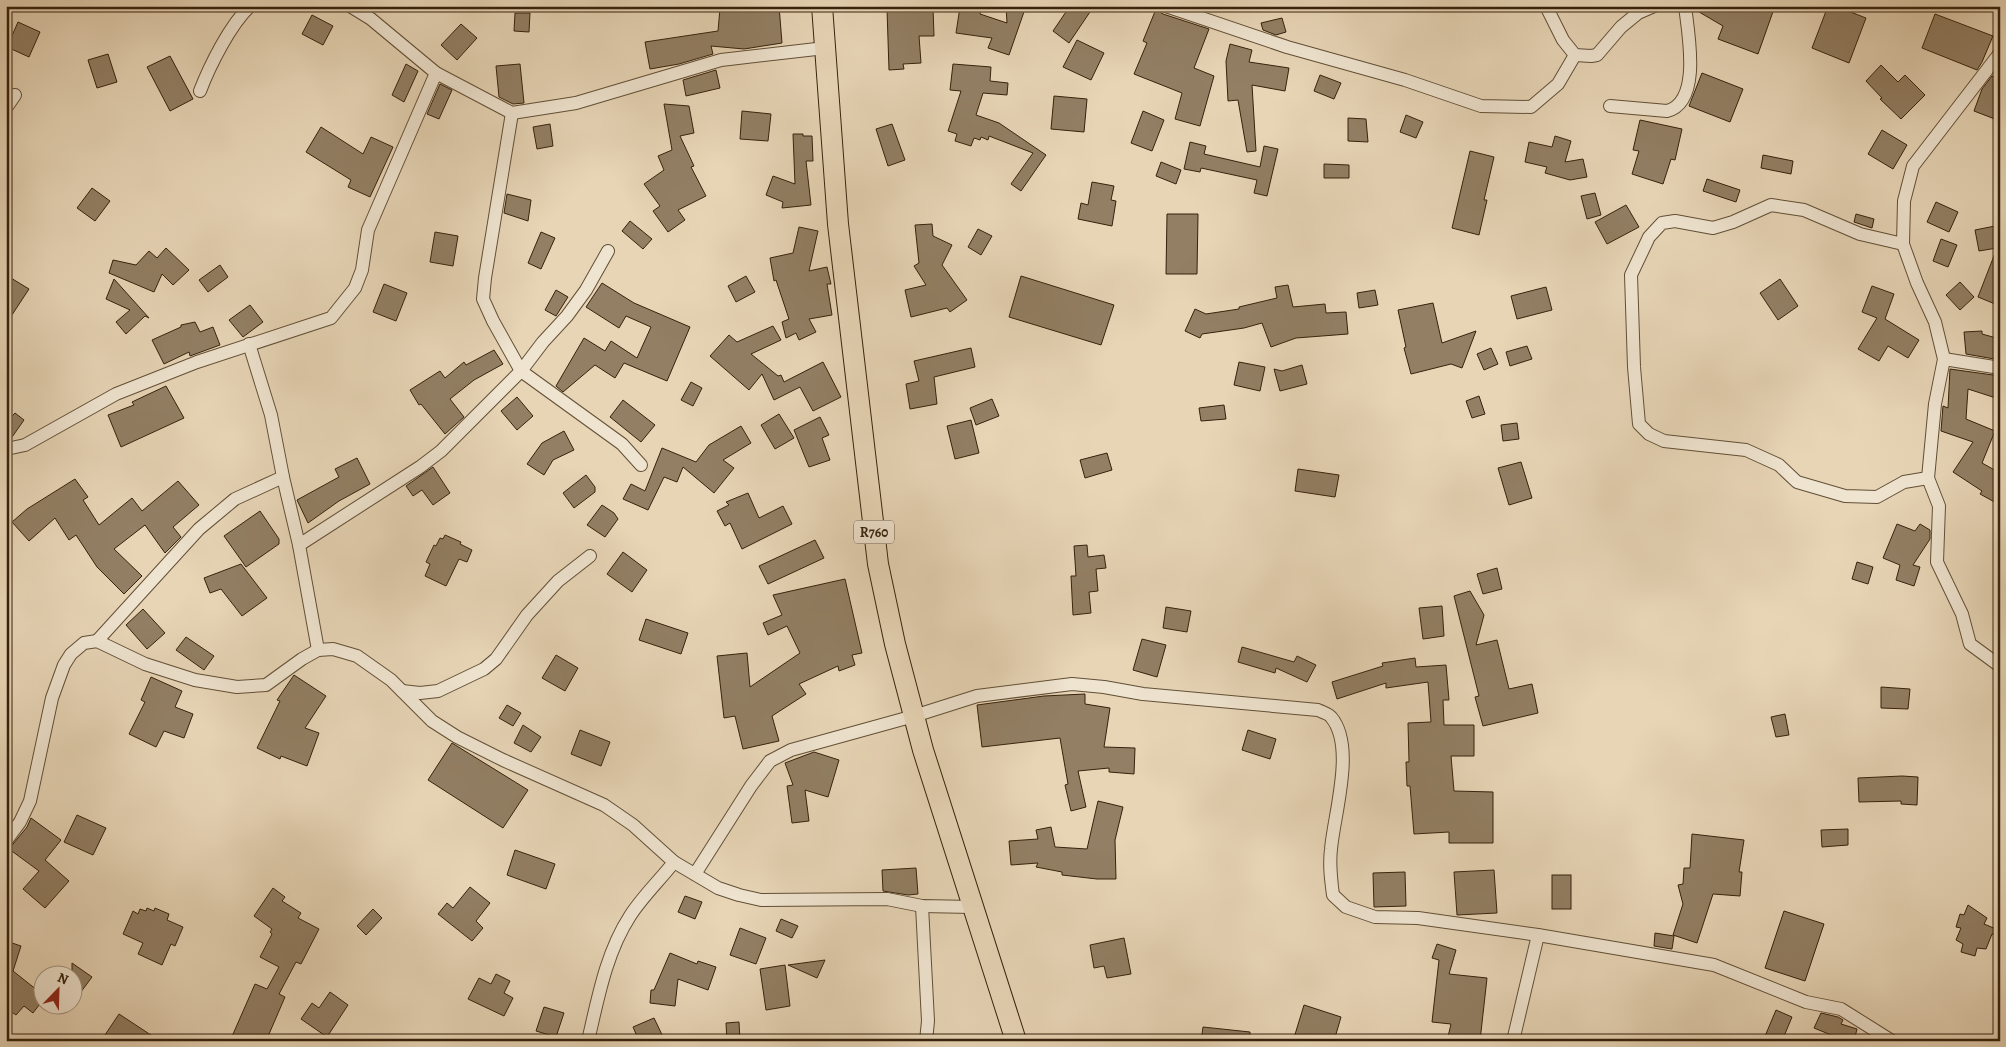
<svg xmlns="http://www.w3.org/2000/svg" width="2006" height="1047" font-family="Alegreya,serif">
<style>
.building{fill:#927f64;stroke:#36220c}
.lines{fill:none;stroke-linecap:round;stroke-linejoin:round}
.minor-casing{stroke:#624f36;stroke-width:14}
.primary-casing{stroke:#36220c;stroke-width:22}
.minor{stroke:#efe4d0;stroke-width:12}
.primary{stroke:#e7d5b6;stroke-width:20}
.labels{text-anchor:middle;stroke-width:4.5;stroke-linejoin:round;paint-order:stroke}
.shield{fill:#efe4d0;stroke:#6e5c47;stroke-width:1}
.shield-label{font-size:14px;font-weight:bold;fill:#36220c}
</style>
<rect width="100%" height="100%" fill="#e7d5b6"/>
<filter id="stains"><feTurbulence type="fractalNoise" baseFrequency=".004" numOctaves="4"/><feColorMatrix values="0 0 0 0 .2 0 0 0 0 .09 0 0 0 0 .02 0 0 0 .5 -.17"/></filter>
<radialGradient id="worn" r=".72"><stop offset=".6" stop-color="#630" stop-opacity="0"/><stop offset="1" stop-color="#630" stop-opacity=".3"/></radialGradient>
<!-- building -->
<g class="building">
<path d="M756 6H779L782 43 744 49 711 46 713 54 679 64 650 69 645 42 718 31 720 8 757 11Z"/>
<path d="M1006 6H1026L1009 55 988 48 992 38 956 33 960 7 981 9 980 14 1007 23Z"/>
<path d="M1070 6H1094L1069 43 1053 31Z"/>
<path d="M1693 6H1775L1758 54 1718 39 1723 26 1694 9Z"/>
<path d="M1828 6H1835L1866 18 1849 63 1812 48Z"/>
<path d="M933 7 934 36H919L921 63 903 64 904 69 889 70 887 9Z"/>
<path d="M1156 9 1163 14 1209 29 1194 68 1214 76 1200 126 1175 119 1182 93 1134 74 1147 43 1143 41Z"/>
<path d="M515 13H530L529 32 514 31Z"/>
<path d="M1935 14 1993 36 1982 62 1977 70 1922 48Z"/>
<path d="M312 15 333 26 323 45 302 34Z"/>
<path d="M1282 18 1286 32 1276 35 1263 30 1261 23Z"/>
<path d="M18 22 40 32 29 57 7 47Z"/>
<path d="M461 24 477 38 457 60 441 45Z"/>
<path d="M1077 40 1104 53 1091 80 1063 67Z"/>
<path d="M1230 44 1252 50 1249 62 1289 68 1285 91 1252 85 1256 151 1247 152 1238 100 1228 101 1226 61Z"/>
<path d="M108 54 117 82 97 88 88 60Z"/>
<path d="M170 56 193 99 170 111 147 67Z"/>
<path d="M406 64 418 71 404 102 392 95Z"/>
<path d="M520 64 524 103 513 104 499 97 496 66Z"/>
<path d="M953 64 991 67 990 81 1008 83 1007 95 983 93 976 115 999 123 1046 155 1021 191 1011 184 1033 153 989 136 988 140 981 137 980 140 974 138 971 146 955 141 957 134 948 131 961 91 950 90Z"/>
<path d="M1881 65 1898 82 1905 75 1925 95 1901 119 1880 99 1882 98 1866 81Z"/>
<path d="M716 70 720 88 686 96 683 80Z"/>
<path d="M1702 73 1743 89 1730 122 1689 106Z"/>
<path d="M1320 75 1341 83 1334 99 1314 91Z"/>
<path d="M1992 76 2000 79V121L1974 111 1982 89Z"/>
<path d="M440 84 452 90 439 119 427 114Z"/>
<path d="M1054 96 1087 99 1084 132 1051 129Z"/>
<path d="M664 104 689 106 694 133 680 136 694 166 691 167 706 196 678 210 685 220 668 232 653 211 660 206 644 184 664 170 658 156 672 150Z"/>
<path d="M742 111 771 114 768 141 740 139Z"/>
<path d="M1143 111 1164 120 1152 151 1131 143Z"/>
<path d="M1406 115 1423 122 1416 138 1400 132Z"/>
<path d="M1348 118 1366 119 1368 142 1348 141Z"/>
<path d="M1640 120 1682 129 1675 160 1671 159 1663 184 1632 174 1639 151 1633 150Z"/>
<path d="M550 124 553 146 537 149 533 127Z"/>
<path d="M892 124 905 160 888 166 876 129Z"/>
<path d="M321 127 363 154 371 137 393 147 370 197 348 187 351 180 306 152Z"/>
<path d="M1882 130 1907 145 1893 169 1868 154Z"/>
<path d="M793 134H803V136H812L813 161H806L811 205 782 208 783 202 766 195 773 176 795 184Z"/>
<path d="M1555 136 1571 141 1565 162 1583 159 1587 177 1570 180 1545 173 1547 167 1525 162 1529 142 1552 147Z"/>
<path d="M1190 142 1206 146 1204 154 1260 167 1264 146 1278 149 1267 196 1254 193 1257 180 1201 168 1200 172 1184 169Z"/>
<path d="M1470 151 1494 157 1484 200H1487L1479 235 1452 228Z"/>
<path d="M1763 155 1793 161 1791 174 1761 168Z"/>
<path d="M1161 162 1181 170 1176 184 1156 176Z"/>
<path d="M1324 164 1349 165V178H1324Z"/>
<path d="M1707 179 1740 190 1736 202 1703 191Z"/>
<path d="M1092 182 1114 186 1111 200 1116 201 1112 226 1078 219 1081 203 1088 205Z"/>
<path d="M92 188 110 201 95 221 77 208Z"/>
<path d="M1595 193 1601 215 1587 219 1581 196Z"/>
<path d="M507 194 531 200 528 221 504 213Z"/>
<path d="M1936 202 1958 212 1949 232 1927 222Z"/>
<path d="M1626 205 1639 227 1607 244 1595 222Z"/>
<path d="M1167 214H1198L1197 274H1166Z"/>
<path d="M1856 214 1874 219 1872 228 1854 222Z"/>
<path d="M630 221 652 239 643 249 622 231Z"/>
<path d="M932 224 933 236 952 245 942 265 967 300 950 312 947 308 911 317 905 290 926 285 914 266 919 263 915 225Z"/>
<path d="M2000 225V306L1978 297 1997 248 1979 251 1975 230Z"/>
<path d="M799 227 818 231 809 271 827 267 831 284H827L832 315 809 319 816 332 799 340 796 333 786 338 782 322 789 319 776 280 774 281 770 258 793 253Z"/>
<path d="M978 229 992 236 981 255 968 247Z"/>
<path d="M435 232 458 236 453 266 430 262Z"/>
<path d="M541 232 555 238 541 269 528 263Z"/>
<path d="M1941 239 1957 245 1948 267 1933 261Z"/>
<path d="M166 248 189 270 173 285 162 274 154 292 109 273 113 260 136 265 149 251 157 258Z"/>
<path d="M220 265 228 277 208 292 199 280Z"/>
<path d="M6 275 29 289 6 324Z"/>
<path d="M746 276 755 292 736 302 728 286Z"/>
<path d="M1021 276 1114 305 1101 345 1009 317Z"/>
<path d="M114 279 149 318 145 316 126 334 116 322 130 310 106 299Z"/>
<path d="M1780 279 1798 306 1778 320 1760 293Z"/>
<path d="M1960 282 1974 297 1960 310 1946 295Z"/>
<path d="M602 283 634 303 690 327 667 381 624 363 615 378 595 365 563 392 556 386 584 338 605 351 611 341 637 358 651 327 626 316 619 328 586 307Z"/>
<path d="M384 284 407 293 396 321 373 312Z"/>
<path d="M1288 285 1293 307 1325 304 1326 313 1346 312 1348 334 1296 338 1271 347 1262 323 1244 328 1202 334 1200 338 1185 331 1195 309 1206 314 1239 309V307L1277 298 1275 287Z"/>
<path d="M1872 286 1894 294 1885 319 1919 340 1908 358 1888 346 1879 361 1858 349 1877 318 1862 312Z"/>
<path d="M1546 287 1552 310 1517 319 1511 296Z"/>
<path d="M556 290 568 297 556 316 545 310Z"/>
<path d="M1375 290 1378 305 1359 308 1357 293Z"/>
<path d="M1433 303 1442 343 1476 331 1462 368 1451 364 1411 374 1404 348 1406 347 1398 310Z"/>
<path d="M250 305 263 322 243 337 229 320Z"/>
<path d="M195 322 200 332 213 327 220 345 190 356 189 352 164 364 152 340 181 327V325Z"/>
<path d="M773 326 781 340 751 354 778 376 781 375 784 382 823 362 841 397 813 411 800 387 774 400 762 374 749 390 710 356 729 335 737 342Z"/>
<path d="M1982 331V334L2000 339V360L1966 354 1964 332Z"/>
<path d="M1527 346 1532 359 1510 366 1506 352Z"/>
<path d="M971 348 975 367 934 377 937 404 910 409 906 384 919 381 914 361Z"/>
<path d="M1491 348 1498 364 1484 370 1477 354Z"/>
<path d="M494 350 503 364 474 380 450 399 464 417 445 434 421 404 419 405 410 390 440 371 445 378 464 362 466 365Z"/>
<path d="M1239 362 1265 367 1260 391 1234 385Z"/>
<path d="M1302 365 1307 384 1280 391 1274 369 1282 371Z"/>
<path d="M1950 369 2000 376V386L1996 398 1968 389 1966 419 1995 431 1982 463 2000 473V505L1980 494 1982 491 1953 472 1973 442 1941 431 1943 406 1948 408Z"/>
<path d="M691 382 702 388 693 406 681 400Z"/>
<path d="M166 386 184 418 121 447 108 415 134 405 132 402Z"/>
<path d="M1479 396 1485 414 1472 418 1466 401Z"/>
<path d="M517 397 533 416 517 430 501 411Z"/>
<path d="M992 399 999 416 976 425 970 408Z"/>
<path d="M623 400 655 425 641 442 610 417Z"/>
<path d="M1224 405 1226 419 1201 421 1199 408Z"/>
<path d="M15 413 24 420 10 440 6 439V423Z"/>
<path d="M779 414 794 438 775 449 761 425Z"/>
<path d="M820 417 829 435 822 438 830 460 809 467 794 430Z"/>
<path d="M971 420 979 453 955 459 947 426Z"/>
<path d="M1517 423 1519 439 1503 441 1501 425Z"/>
<path d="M741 426 751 443 723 460 734 468 714 493 683 467 677 482 664 477 648 510 623 499 631 484 645 491 662 448 696 462 709 445Z"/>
<path d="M564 431 574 450 553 460 544 475 527 464 542 443Z"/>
<path d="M1107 453 1112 470 1085 478 1080 460Z"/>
<path d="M357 458 370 484 339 501 308 523 297 500 339 477 335 469Z"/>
<path d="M1521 462 1532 498 1509 505 1498 468Z"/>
<path d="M433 467 450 493 433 505 422 490 413 496 406 486Z"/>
<path d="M1298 469 1339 475 1335 497 1295 491Z"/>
<path d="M586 475 595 487V492L574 508 563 493Z"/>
<path d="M75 479 88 497 83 500 99 525 132 498 142 511 178 481 199 505 173 527 181 537 165 553 145 525 114 549 142 576 124 594 97 567 76 535 69 540 55 518 29 541 12 522 27 509Z"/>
<path d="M748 493 759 518 783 506 792 524 742 549 730 523 725 526 717 511 729 505 726 502Z"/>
<path d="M602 505 614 513 618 519 605 537 587 525Z"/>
<path d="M260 511 279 539V544L246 567 224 536Z"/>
<path d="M1897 524 1915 531 1920 524 1930 530V539L1913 565 1920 567 1914 586 1896 580 1900 565 1883 558Z"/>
<path d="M445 535 461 542 460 544 472 550 467 562 459 559 446 586 425 576 430 564 426 562 434 545 436 546 440 538 443 539Z"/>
<path d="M815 540 824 558 768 584 759 566Z"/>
<path d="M1087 545 1088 557 1104 555 1106 568 1096 569 1098 591 1089 592 1091 613 1073 615 1071 576H1076L1074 546Z"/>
<path d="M623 552 647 570 632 592 607 574Z"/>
<path d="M1857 562 1873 567 1868 584 1852 579Z"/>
<path d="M241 564 267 598 242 616 221 589 210 593 204 578Z"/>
<path d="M1497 568 1502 589 1483 594 1477 574Z"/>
<path d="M845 579 862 653 852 655 855 665 839 671 838 666 799 684 806 694 772 716 779 741 743 749 735 716 724 718 717 656 747 653 750 687 800 653 787 626 768 635 763 623 782 615 773 595Z"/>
<path d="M1470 591 1484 615 1476 645 1497 640 1509 689 1532 684 1538 713 1483 726 1475 697 1479 696 1454 596Z"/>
<path d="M1442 606 1444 636 1423 639 1419 608Z"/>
<path d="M1166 607 1191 611 1187 632 1163 628Z"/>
<path d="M143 609 165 633 147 649 126 625Z"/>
<path d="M646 619 688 633 681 654 639 640Z"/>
<path d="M186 637 214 656 204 670 176 650Z"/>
<path d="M1142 639 1166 645 1157 677 1133 670Z"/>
<path d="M1242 647 1294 662 1297 656 1316 665 1307 682 1276 668 1275 673 1238 662Z"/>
<path d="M556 655 578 668 565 691 542 678Z"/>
<path d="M1415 658 1416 667 1446 665 1449 700H1443L1444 725H1474V756H1451L1454 791 1493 792V843H1449V832L1414 834 1410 786H1407L1406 762H1409L1408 723 1431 722 1428 682 1386 688V683L1337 699 1332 682 1383 666 1382 663Z"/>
<path d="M294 675 326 696 305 728 319 733 307 766 281 756 280 759 257 748 280 701 277 700Z"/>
<path d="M151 677 182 691 175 707 193 714 184 738 164 731 156 747 129 734 145 702 141 700Z"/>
<path d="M1881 687 1910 689 1908 709 1881 708Z"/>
<path d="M1085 694V704L1110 708 1104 747 1135 748 1134 774 1109 772V768L1078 771 1086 807 1071 811 1065 785 1068 784 1060 738 982 747 977 705 1044 696Z"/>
<path d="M507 705 521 713 513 726 499 718Z"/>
<path d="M1785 714 1789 735 1776 737 1771 717Z"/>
<path d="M523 725 541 737 531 752 514 743Z"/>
<path d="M580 730 610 742 601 766 571 754Z"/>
<path d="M1248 730 1276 739 1270 759 1242 750Z"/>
<path d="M452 743 528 790 503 828 428 780Z"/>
<path d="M814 752 839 760 828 797 805 790 809 821 792 823 787 786 793 785 785 763Z"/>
<path d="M1902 776 1918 777 1917 805 1901 804V801L1859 802 1858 778Z"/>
<path d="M1098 801 1123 807 1115 840 1116 879H1097L1062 875V872L1036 867 1038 863 1011 865 1009 841 1038 839 1036 830 1051 827 1055 847 1087 849Z"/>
<path d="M77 815 106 828 93 855 64 842Z"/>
<path d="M31 818 61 840 45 860 69 881 45 908 23 889 39 871 9 849 27 827Z"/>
<path d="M1848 829V845L1822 847 1821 830Z"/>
<path d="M1692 834 1744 840 1739 872H1742L1740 896 1713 894 1697 943 1673 935 1683 904 1678 885 1683 884 1684 868H1690Z"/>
<path d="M515 850 555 864 546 889 507 875Z"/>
<path d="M916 868 918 894 908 895 883 891 882 870Z"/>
<path d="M1494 870 1497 913 1457 915 1454 872Z"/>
<path d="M1405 872 1406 906 1374 907 1373 873Z"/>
<rect x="1552" y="875" width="19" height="34"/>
<path d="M470 887 490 903 476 921 483 928 472 941 438 914 447 903 453 908Z"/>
<path d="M273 888 285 897 282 901 301 913 298 918 319 929 301 964 296 962 279 994 285 997 266 1041H230L255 984 267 989 279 967 260 957 272 934 270 932 272 929 254 916Z"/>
<path d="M685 896 702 902 695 919 678 912Z"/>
<path d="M1968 905 1987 918 1984 924 1996 929 1995 935 1992 934 1986 949 1977 948 1975 956 1961 952 1963 944 1956 940 1961 928 1956 927 1960 914 1964 915Z"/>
<path d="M147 908 154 911 155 908 169 914 167 920 183 927 175 946 171 944 162 965 138 954 143 943 123 934 133 911 138 914 140 909 146 911Z"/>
<path d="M373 909 382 918 366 935 357 926Z"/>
<path d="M1784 911 1824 924 1805 981 1765 968Z"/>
<path d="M781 919 798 926 792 938 776 931Z"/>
<path d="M740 928 766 938 756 964 730 955Z"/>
<path d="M1655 933 1674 936 1672 949 1654 946Z"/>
<path d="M1124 938 1131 974 1107 978 1104 966 1094 968 1090 945Z"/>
<path d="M6 941 21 946 13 971 42 994V1001L33 1013 24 1006 16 1015 6 1008Z"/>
<path d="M1437 944 1456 950 1449 974 1487 978 1480 1041H1447L1451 1024 1432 1022 1439 960 1432 958Z"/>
<path d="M670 953 697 964 698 961 716 967 708 990 678 979 675 1006 650 1003 651 990H654Z"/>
<path d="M825 960 817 978 788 965Z"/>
<path d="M72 963 92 977 72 1004Z"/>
<path d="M785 965 790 1006 766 1010 760 969Z"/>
<path d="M496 974 510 981 504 993 513 998 504 1016 468 999 479 978 491 984Z"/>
<path d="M330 992 348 1005 327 1037 301 1019 312 1003 319 1008Z"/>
<path d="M1304 1005 1341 1017 1334 1041H1293Z"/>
<path d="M544 1007 564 1013 556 1037 536 1031Z"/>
<path d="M1776 1010 1792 1017 1782 1041H1763Z"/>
<path d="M1821 1013 1838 1017 1843 1020 1841 1024 1857 1029 1854 1041H1835L1836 1037 1814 1028Z"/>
<path d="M119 1014 160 1041H101Z"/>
<path d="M654 1018 665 1041H639L633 1027Z"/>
<path d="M739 1022 740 1041H727L726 1023Z"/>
<path d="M1203 1027 1250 1032V1041H1201Z"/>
</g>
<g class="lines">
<!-- minor casing -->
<g class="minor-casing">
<g id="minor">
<path d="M350 6 371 19 436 73 512 113 576 103 721 60 825 48"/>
<path d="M1166 6 1287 47 1405 80 1481 106 1531 107 1558 84 1575 55"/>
<path d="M1546 6 1563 40 1575 55 1591 56 1597 55 1621 27 1638 13 1654 6"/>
<path d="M2000 53 1913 166 1904 201 1903 244 1917 283 1935 322 1944 359 1935 404 1928 478 1939 506 1937 562 1962 614 1970 644 2000 666"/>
<path d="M200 91C210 65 230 25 250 6"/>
<path d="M1610 106 1667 111C1702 102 1688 33 1685 6"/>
<path d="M6 108 15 95"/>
<path d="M512 113 485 278 483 299 493 321 521 371 622 444 641 465"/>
<path d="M1903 244 1860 234 1804 210 1771 205 1733 222 1713 228 1675 221 1662 223 1649 237 1631 275 1634 367 1639 424 1649 434 1664 441 1746 450 1779 465 1797 482 1845 496 1877 497 1904 482 1928 478"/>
<path d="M249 344 271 415 283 477 299 545 318 650"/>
<path d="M1944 359 2000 368"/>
<path d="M6 447 11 448 25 445 116 394 197 362 331 318 355 288 362 270 368 230 436 73"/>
<path d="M299 545 420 467 441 451 521 371 543 342 567 316 586 290 608 251"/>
<path d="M97 641 199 529 235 499 283 477"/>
<path d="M402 691 420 693 438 691 484 669 496 659 527 615 558 581 590 556"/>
<path d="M6 841 20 822 30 801 52 698 64 665 71 654 84 643 97 641 145 664 195 680 237 687 266 685 302 659 318 650 333 649 357 656 391 680 432 721 457 737 503 760 604 805 633 825 674 862 718 888 739 895 761 900 887 899 922 906 972 907"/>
<path d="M695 874 751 786 770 761 791 750 914 716 977 696 1072 684 1104 687 1143 694 1318 710C1322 712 1329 714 1331 717 1356 746 1334 814 1331 849 1329 865 1331 880 1333 895L1346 907 1375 917 1418 918 1538 935 1714 965 1806 1002 1841 1009 1892 1041"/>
<path d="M922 906 928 1021 926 1041"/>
<path d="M588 1041C598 998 606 953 630 916 642 897 660 880 674 862"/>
<path d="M1513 1041 1538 935"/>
</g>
</g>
<!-- primary casing -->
<g class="primary-casing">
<path id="primary" d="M822 6 838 224 878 564 895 644 923 750 1016 1041"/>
</g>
<!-- minor -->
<use href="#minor" class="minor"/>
<!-- primary -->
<use href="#primary" class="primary"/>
</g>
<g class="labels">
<!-- shield labels -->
<rect class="shield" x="854" y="520.5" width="40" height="23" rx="4"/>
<g class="shield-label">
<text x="874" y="537">R760</text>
</g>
</g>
<!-- margin -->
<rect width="2006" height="1047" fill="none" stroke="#e7d5b6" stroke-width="25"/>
<rect x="8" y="8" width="1991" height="1032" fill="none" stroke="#36220c" stroke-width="2.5"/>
<rect x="12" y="12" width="1981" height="1022" fill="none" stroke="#36220c"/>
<!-- north arrow -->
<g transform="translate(58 990) rotate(23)"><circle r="24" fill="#efe4d0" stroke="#a59682"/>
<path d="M0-4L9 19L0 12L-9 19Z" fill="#8f2418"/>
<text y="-8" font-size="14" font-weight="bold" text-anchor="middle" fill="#36220c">N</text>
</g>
<rect width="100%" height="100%" filter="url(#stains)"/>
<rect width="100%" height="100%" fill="url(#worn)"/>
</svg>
